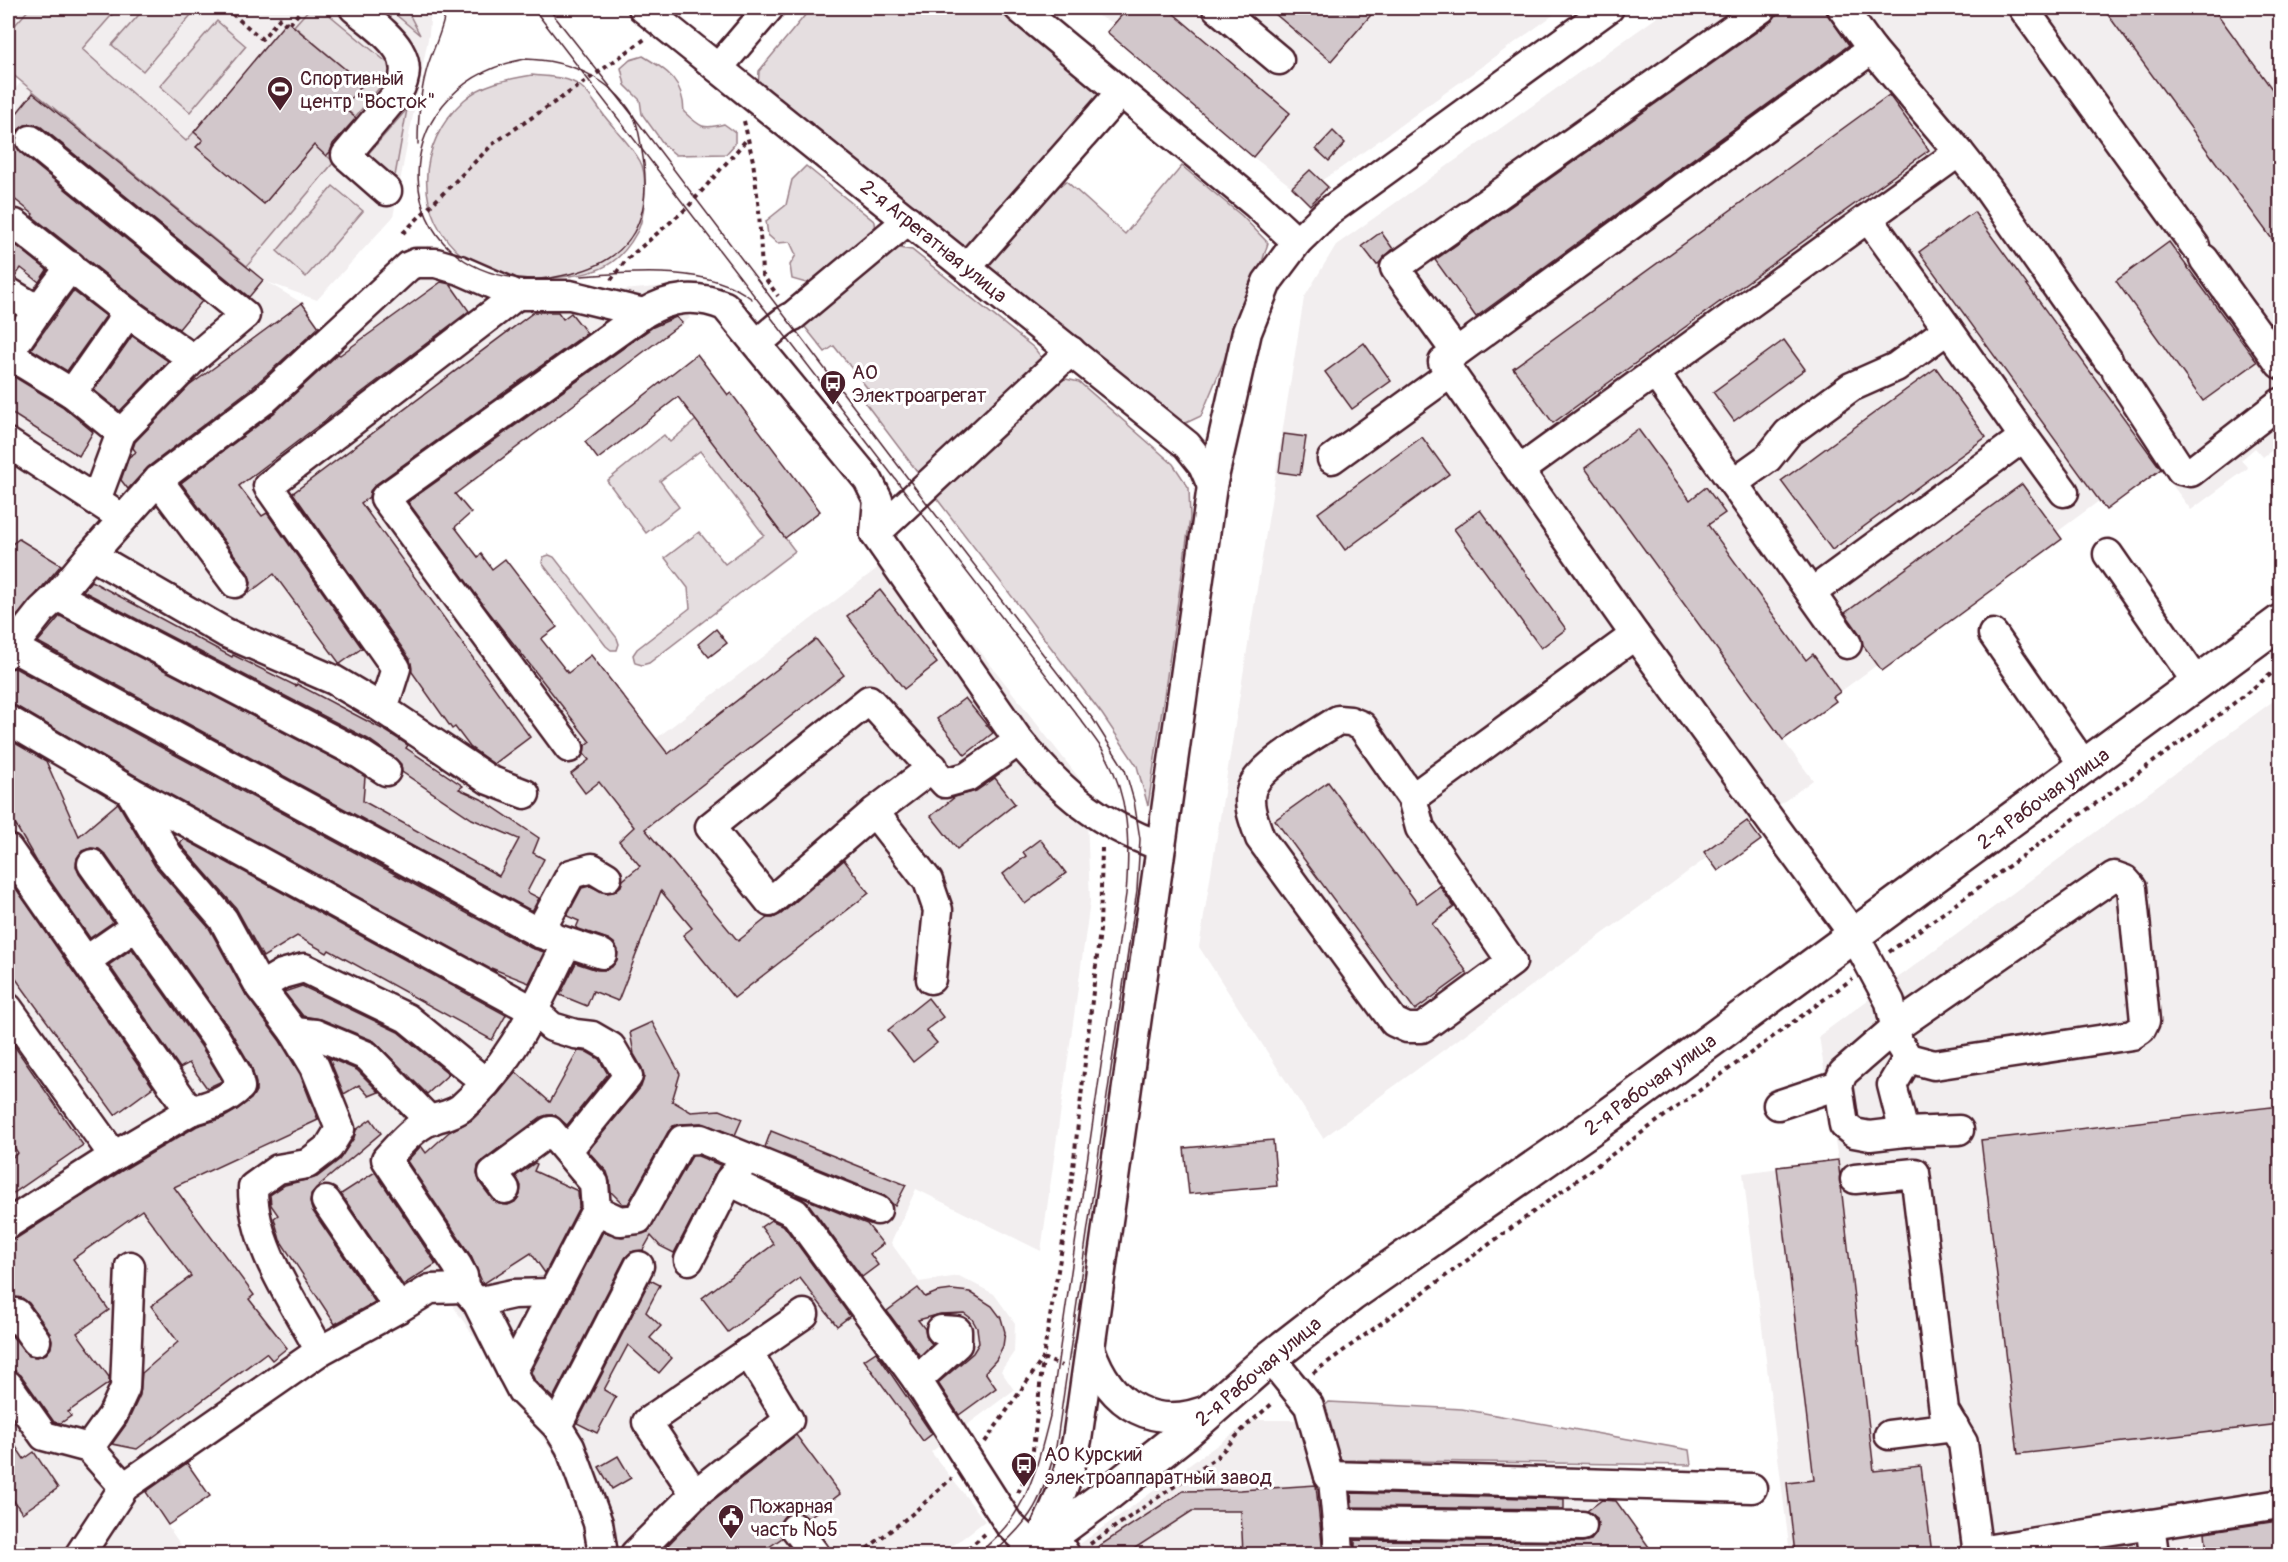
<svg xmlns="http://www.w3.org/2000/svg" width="2288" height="1562" font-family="Pangolin,sans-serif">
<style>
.built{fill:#f2eeef}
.green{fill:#e5dee0;stroke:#987e86;stroke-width:1.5}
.building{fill:#d2c7cb;stroke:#4a1f2b;stroke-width:1.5}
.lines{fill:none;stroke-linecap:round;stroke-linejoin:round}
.minor-casing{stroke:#4a1f2b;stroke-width:33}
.major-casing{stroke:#4a1f2b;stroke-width:38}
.path{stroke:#4a1f2b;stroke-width:4;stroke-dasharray:4.5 4.5;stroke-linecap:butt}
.minor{stroke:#fff;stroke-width:28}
.major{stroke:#fff;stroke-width:33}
.tram{stroke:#4a1f2b;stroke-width:1.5}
.labels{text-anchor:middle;stroke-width:6;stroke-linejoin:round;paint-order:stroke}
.poi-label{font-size:20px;fill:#4a1f2b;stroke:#fff;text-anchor:start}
.street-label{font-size:20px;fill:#4a1f2b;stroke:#fff}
</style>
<rect width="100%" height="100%" fill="#fff"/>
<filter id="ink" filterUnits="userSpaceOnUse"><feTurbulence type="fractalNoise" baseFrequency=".0167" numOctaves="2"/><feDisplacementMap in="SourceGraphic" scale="12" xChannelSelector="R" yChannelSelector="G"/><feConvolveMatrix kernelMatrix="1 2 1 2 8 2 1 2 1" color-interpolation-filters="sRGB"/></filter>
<g filter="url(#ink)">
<!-- built -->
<g class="built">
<path d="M8 8H431L429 34 393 217 317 300 267 282 302 303 328 340 428 245 437 258 464 281 591 293 666 286 690 318 453 497 462 503 471 513 455 527 477 556 481 554 492 569 505 559 557 627 542 639 618 738 628 760 901 550 1086 787 1090 902 1041 1251 916 1189 891 1243 919 1282 959 1276 994 1294 1015 1323 1014 1352 1001 1371 1014 1390 931 1452 985 1521 942 1554H627L571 1479 440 1287 142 1489 187 1554H8V98L21 82 11 74 8 79Z"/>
<path d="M1079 8H1563L1341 168 1322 180 1310 170 1292 187 1253 157 1107 32 1114 23Z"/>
<path d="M1670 8H2280V444L2263 457 2255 448 2241 460 2248 468 2191 510 2161 470 2106 510 2099 501 2057 532 2062 539 1882 671 1877 665 1833 697 1836 701 1783 740 1813 780 1751 826 1747 821 1704 852 1708 857 1323 1138 1199 947 1304 298 1336 245Z"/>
<path d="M2280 696V1554H1790L1743 1173 1838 1160 1819 1036Z"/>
<path d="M1252 1420H1296L1326 1479 1611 1493 1654 1554H1066Z"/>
</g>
<!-- green -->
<g class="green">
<path d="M30 8H118L82 49 186 141 194 132 203 140 197 147 264 204 314 145 334 162 247 266 12 74 8 79V33Z"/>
<path d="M145 8H197L143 71 112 45Z"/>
<path d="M310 8H321L395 69 355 117 344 107 363 84 294 26Z"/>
<path d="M388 8H406L420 35Z"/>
<path d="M811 8H994L1051 51 1103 96 971 250 960 251 758 90 759 71Z"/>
<path d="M217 21 246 46 190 112 160 86Z"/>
<path d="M643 56C668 71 683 80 684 112 700 127 703 130 724 124L735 132V144L726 154 676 155 665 146 642 114 640 100 625 85 621 68 630 60Z"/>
<path d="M532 75C548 77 566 76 580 86 590 93 598 108 606 118 617 132 631 145 640 161 648 175 645 218 637 232 619 266 597 274 560 277 544 279 526 281 510 279 494 277 478 268 465 258 412 216 416 144 464 100 483 83 509 79 532 75Z"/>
<path d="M407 109 393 187 362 161Z"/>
<path d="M806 166 875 222 876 232 813 285 792 279 790 265 796 255 790 242 777 243 768 235 766 221 786 205 792 180Z"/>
<path d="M1182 166 1242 216 1268 243 1252 294 1201 416 1186 423 1171 420 982 268 1051 192 1066 181 1125 234Z"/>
<path d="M333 186 363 211 306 277 277 251Z"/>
<path d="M898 248 912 250 1034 348 1042 358 1036 369 922 478 860 396 868 389 834 346 825 352 801 322 880 256Z"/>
<path d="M1066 379 1079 382 1173 464 1189 488 1190 518 1148 806 1137 766 1102 714 934 495 1053 382Z"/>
<path d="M696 420 795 551 649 663 642 665 635 663 633 655 637 649 690 608 688 588 665 558 699 532 725 564 764 535 700 451 660 481 679 507 646 533 607 481 664 435 670 442Z"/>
<path d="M549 555 554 557 617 638 619 644 617 650H611L606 646 542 563 543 557Z"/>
<path d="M1329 1402 1462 1409 1689 1450 1691 1465 1335 1460 1317 1413Z"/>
</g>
<!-- building -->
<g class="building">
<path d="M1128 8H1167L1290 113 1253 157 1107 32Z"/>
<path d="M1268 8H1377L1331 61Z"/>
<path d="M1781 8H1823L1849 45 1476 317 1435 260 1772 21Z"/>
<path d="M2103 8H2213L2280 100V250Z"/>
<path d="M287 21 363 84 343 108 356 118 333 144 330 152 326 156 314 145 264 204 196 147 203 140 194 132Z"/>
<path d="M33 93 263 280 249 297 41 127 34 124 25 125 18 130 15 137V145L21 153 202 301 179 329 138 300 32 216 33 214 8 194V124Z"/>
<path d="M1889 95 1929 150 1553 423 1513 368Z"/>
<path d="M1333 131 1345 143 1329 161 1316 149Z"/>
<path d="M1310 170 1328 187 1310 205 1292 187Z"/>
<path d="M1974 212 2161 469 2106 510 1919 252Z"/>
<path d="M1381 232 1393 249 1377 265 1362 246Z"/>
<path d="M2169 242 2257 362 2203 401 2116 281Z"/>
<path d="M17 246 47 270 39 282 21 268 15 277 8 276V249Z"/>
<path d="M441 282 450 284 469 311 239 486 262 516 267 513 362 648 340 664 274 574 249 593 251 582 248 573 181 483 274 413 338 354 340 355Z"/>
<path d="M73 291 106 316 67 371 31 349Z"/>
<path d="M302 303 319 327 253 387 148 467 128 489 121 480 129 457 136 452 133 448 135 442 189 386Z"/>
<path d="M534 312H558L563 319 571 313 587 333 375 485 370 491 369 497 361 503 530 737 494 764 470 747 455 727 452 729 412 672 410 659 293 493Z"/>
<path d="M676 317 682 323 455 494 471 513 455 527 478 557 481 554 492 569 505 559 557 627 541 639 568 673 591 655 668 754 816 639 844 675 645 829 738 941 767 918H773L781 914 844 860 869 893 734 998 683 935 692 928 661 891 618 1001 593 991 587 1006 560 995 576 963 597 970H606L612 967 617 960 618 950 614 943 608 939 576 928 579 921 567 916 582 888 590 886 606 893 614 892 621 886 623 880 640 866 619 841 634 827 599 782 585 793 571 774 589 760 584 754 585 746 590 742 485 607 408 502 653 327Z"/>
<path d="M132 336 168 361 120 411 94 390Z"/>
<path d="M1784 340 1805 369 1734 421 1713 392Z"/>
<path d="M1364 343 1391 381 1352 409 1325 372Z"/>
<path d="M697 354 728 395 731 393 820 511 785 538 678 397 598 459 585 442Z"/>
<path d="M1936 368 1986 437 1832 550 1781 481Z"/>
<path d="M8 373 62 406 93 432 79 456 8 411Z"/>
<path d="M1638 429 1690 500 1706 487 1725 513 1708 525 1806 660 1813 654 1840 692 1833 697 1836 701 1783 740 1585 468Z"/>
<path d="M1284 434 1306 437 1300 475 1279 472Z"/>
<path d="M1422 437 1449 474 1345 550 1318 513Z"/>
<path d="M2022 484 2062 539 1882 671 1863 645 1860 634 1845 613Z"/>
<path d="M1480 510 1566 629 1541 648 1454 529Z"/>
<path d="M19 539 61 565 8 627V547Z"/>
<path d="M91 581 232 657 233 655 296 686 297 684 386 731 408 745 406 748 463 786 459 789 481 799 539 838 533 853 544 859 527 892 539 898 532 911 38 642 60 616 352 768 365 777 363 801 499 876 519 839 472 819 402 772 401 764 395 758 368 739 83 591Z"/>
<path d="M880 590 937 663 904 689 847 616Z"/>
<path d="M716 629 727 643 709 657 698 644Z"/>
<path d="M15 668 531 948 544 952 529 983 491 968 496 972 136 776 16 706 8 704V674L10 669Z"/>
<path d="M965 698 993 733 965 755 937 719Z"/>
<path d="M8 739 46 761 79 836 118 803 155 866 209 928 246 995 280 1041 300 1074 318 1120 174 1187 254 1295 249 1299 287 1348 272 1360 266 1353 137 1449 112 1444 127 1423 140 1395 142 1373 178 1342 151 1306 191 1276 142 1210 73 1259 109 1310 77 1333 109 1377V1383L68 1412 71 1416 61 1423 54 1422 21 1375 11 1369 8 1365V1336H12L29 1356 37 1357 46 1354 51 1348 52 1340 49 1331 29 1303 22 1298 14 1297 8 1299V1240L17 1238 123 1170 197 1126 223 1118 237 1110 251 1099 256 1091V1083L251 1066 228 1027 105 854 99 849 91 848 82 851 77 858 76 866 79 874 113 922 90 938 37 862 8 812Z"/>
<path d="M995 778 1015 804 957 849 931 816 955 797 976 791Z"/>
<path d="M1328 782 1417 903 1440 886 1454 907 1432 924 1467 972 1415 1010 1275 820Z"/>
<path d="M1747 821 1761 840 1718 871 1704 852Z"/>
<path d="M184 839 506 1015 492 1040 329 950 327 953 297 936 263 957 236 908 181 845 180 843Z"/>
<path d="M1040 839 1066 873 1025 904 1003 874 1026 856 1023 852Z"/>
<path d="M8 877 153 1087 115 1115 8 968Z"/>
<path d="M132 949 201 1046 222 1080 220 1082 207 1088 189 1063 180 1068 109 965Z"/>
<path d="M302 986 398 1032 449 1074 427 1094 374 1041 321 1019 303 1016 284 992Z"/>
<path d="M928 998 943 1017 926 1030 937 1043 913 1062 888 1030Z"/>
<path d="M652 1022 680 1074 672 1101 691 1112 720 1110 742 1119 735 1135 701 1123 681 1124 673 1126 668 1132 628 1204H623L611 1192 610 1182 607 1172 588 1151 641 1087 644 1077 642 1068 634 1054 630 1032Z"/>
<path d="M8 1037 83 1145 8 1197V1160L18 1153 8 1138Z"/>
<path d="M578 1051 587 1052 599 1059 608 1074 567 1125 555 1115H547L541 1117 483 1160 478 1166 477 1174 480 1183 492 1199 499 1204 508 1205 515 1202 520 1195 521 1186 516 1176 535 1163 537 1164 534 1171 578 1191 579 1207 545 1273 531 1253 483 1284 471 1256 407 1161 421 1146 426 1153 449 1132 472 1120 498 1094 516 1072 550 1102Z"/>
<path d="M329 1058 357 1070 379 1092 369 1096 359 1085 344 1094Z"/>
<path d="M2280 1106V1424L2018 1454 1981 1140Z"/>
<path d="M371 1119 381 1133 316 1188 311 1194 310 1202 312 1210 375 1302 335 1324 280 1240 274 1218 278 1215 271 1205 270 1195 285 1185 317 1177 339 1160 354 1138 356 1130Z"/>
<path d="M771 1131 906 1185 895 1206 883 1195 765 1147Z"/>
<path d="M1273 1140 1277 1186 1189 1194 1184 1148Z"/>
<path d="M692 1156H698L720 1165 674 1253 660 1246 651 1236 643 1250 631 1252 625 1258 553 1398 535 1381 531 1372 603 1232 622 1237 648 1232Z"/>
<path d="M1838 1160 1874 1471 1921 1466 1932 1554H1795L1787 1483 1814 1480 1777 1167Z"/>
<path d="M375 1172 436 1264 403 1285 341 1194Z"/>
<path d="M796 1195 867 1224 883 1244 870 1254 878 1265 862 1277 808 1203Z"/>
<path d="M771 1220 784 1226 850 1316 837 1326 800 1278 728 1332 702 1298 774 1244 761 1227Z"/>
<path d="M650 1280 660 1285 646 1312 661 1326 650 1338 672 1358 659 1373 628 1345 604 1390 616 1397 597 1433 577 1423Z"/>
<path d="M918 1288 925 1297 937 1292 952 1290 970 1292 992 1306 1001 1318 1005 1332 1003 1346 996 1360 985 1372 996 1388 959 1415 938 1383 973 1353 979 1343 977 1328 972 1319 964 1313 941 1314 918 1320 925 1329 927 1338 932 1344 920 1356 887 1311Z"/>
<path d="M876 1352 932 1434 923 1441 864 1360Z"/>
<path d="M8 1435 24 1459 34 1452 58 1488 22 1513 8 1492Z"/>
<path d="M796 1435 840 1494 808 1518 801 1513 792 1512 785 1515 780 1522 779 1531 782 1538 759 1554H673L667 1546 706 1506Z"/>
<path d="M618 1456 631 1478 612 1489 599 1467Z"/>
<path d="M187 1463 210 1496 168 1525 146 1492Z"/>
<path d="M1316 1485 1323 1554H1243L1241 1511H1192L1126 1554H1087L1183 1491 1240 1490Z"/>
<path d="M1351 1493 1564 1499V1509L1352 1507Z"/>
<path d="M1602 1500 1616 1501 1654 1554H1355V1540L1582 1542 1591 1540 1596 1534 1598 1526 1597 1518 1587 1511Z"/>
<path d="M2278 1521 2280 1554H2207L2205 1532Z"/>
</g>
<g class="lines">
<!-- minor casing -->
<g class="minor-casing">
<g id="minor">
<path d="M354 8C381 31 422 54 397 94L346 155 387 191"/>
<path d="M643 8 1187 445 1203 465 1212 486"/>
<path d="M1019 8 1256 204 1297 242"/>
<path d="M1217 8 1279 60"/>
<path d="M2023 8 2195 246"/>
<path d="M718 68 769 8"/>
<path d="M31 140 245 315 193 359 121 433 96 500"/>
<path d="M1959 152 1988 189 2108 360"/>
<path d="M1868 218 1948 329"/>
<path d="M8 233 15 224 128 313 193 359"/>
<path d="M2204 259 2280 364"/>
<path d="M71 266 38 310 8 354 72 393 121 433"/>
<path d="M967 267 1120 93"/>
<path d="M8 292 38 310"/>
<path d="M757 344C766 337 784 319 793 316L908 220"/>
<path d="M1456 352 1395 268 1762 8"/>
<path d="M2117 372 2181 470 2191 472 2280 403"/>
<path d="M1655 373 1847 644"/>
<path d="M72 393 128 313"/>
<path d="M8 443 109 509"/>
<path d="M1332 459 1451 373"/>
<path d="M1520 470 1959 152 1872 49"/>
<path d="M158 480 235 583"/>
<path d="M1733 483 1768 458 1788 433 1851 387 1896 367 1948 329 2024 437"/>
<path d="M875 534 1071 351"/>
<path d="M2108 554 2198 684"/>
<path d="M91 555 226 633 334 680 383 709 396 668 268 486 517 295"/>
<path d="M1811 593 2024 437 2064 492"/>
<path d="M57 596 360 754 386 771"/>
<path d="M1993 634 2085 767"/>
<path d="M1635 635 1443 362 1872 49 1842 8"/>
<path d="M8 645 539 933 602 954"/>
<path d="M8 653 42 610 57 596 91 555 158 480 264 400 409 266 416 263H436L460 270 517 295H570L644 313"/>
<path d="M383 709 489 780 525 794"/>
<path d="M8 720 128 790 534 1011 552 1027 575 1034 592 1036 611 1047 628 1076 568 1150"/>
<path d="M569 748 385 498 644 313C671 297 696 294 725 306L868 480 878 500 875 534 1019 741C1061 792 1098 824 1161 846"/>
<path d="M933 767 874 812 770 902 710 827 869 700 945 783 967 777 1019 741"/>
<path d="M130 791 168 855 223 919 260 987 294 1032 315 1067 340 1129 329 1147 307 1164 278 1169 253 1187C252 1244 293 1301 320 1351"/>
<path d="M1412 798 1420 828 1512 962 1422 1028H1407L1394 1022 1260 838C1255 823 1246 804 1252 788 1261 764 1316 735 1338 720L1350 721 1362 726 1412 798 1635 635 1854 935 1890 1002 1898 1042 1908 1058 1934 1065 2132 1035 2141 1029 2145 1021 2132 888 2125 880 2114 876 1895 1028 1843 1073 1838 1085 1844 1125 1854 1133 1870 1136 1904 1132 1959 1130"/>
<path d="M874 812 928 881 938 910 931 979"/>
<path d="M8 849 190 1111 114 1156 8 1224"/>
<path d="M92 864 215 1037 237 1074 240 1087C226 1101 208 1106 190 1111"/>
<path d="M539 933 571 874 592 868 607 877"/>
<path d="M87 960 136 926"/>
<path d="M260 987 282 974 304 968 407 1018 486 1083"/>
<path d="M8 1008 114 1156"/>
<path d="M294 1032 315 1034 367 1056 430 1121"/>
<path d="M1778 1105 1838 1085"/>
<path d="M1904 1132 1892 1085 1908 1058"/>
<path d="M1855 1179 1915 1173 1944 1411 1963 1443 1978 1554"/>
<path d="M729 1181 795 1213 917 1380 1009 1524 1035 1549C1054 1513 1069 1479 1077 1440L1212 486 1247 332 1267 282 1297 242 1328 212 1609 8"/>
<path d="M505 1189 493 1173 550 1131 594 1183 596 1210 512 1372 522 1391 557 1426"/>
<path d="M326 1201 399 1308"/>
<path d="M596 1210 620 1221 638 1219 682 1140 701 1139 877 1210"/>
<path d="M689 1260 729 1181 741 1166"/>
<path d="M464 1288 463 1276 457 1265 386 1159C399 1145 413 1128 431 1120 441 1116 452 1115 461 1108 513 1063 537 1003 567 943"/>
<path d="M477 1302 513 1294 552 1293"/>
<path d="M8 1320 16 1313 36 1341"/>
<path d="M1090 1348C1110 1407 1155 1433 1214 1407"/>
<path d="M1270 1358 1309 1406 1329 1476 1333 1480 1337 1523 1582 1526"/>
<path d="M917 1380 957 1344V1331L941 1330"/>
<path d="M8 1385 44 1436 89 1448 124 1487"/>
<path d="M1889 1435 1954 1427"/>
<path d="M89 1448 112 1416 125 1388 130 1266"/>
<path d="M1329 1476 1752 1488"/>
<path d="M695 1494 647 1422 804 1314"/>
<path d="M1337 1523 1339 1554"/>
<path d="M2150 1524 2154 1554"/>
<path d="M795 1528 815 1554"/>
<path d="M1053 1536 1065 1554"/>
<path d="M1978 1551 2280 1504"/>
<path d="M80 1554 124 1487 320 1351 399 1308 430 1289 464 1288 477 1302 512 1372"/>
<path d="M603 1554 598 1523 570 1447 557 1426 639 1266"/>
<path d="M635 1554 695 1494 789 1420 748 1352"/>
</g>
</g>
<!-- major casing -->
<g class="major-casing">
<path id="major" d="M1027 1554 1100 1500 1186 1432 1270 1358 1351 1295 1597 1124 2280 622"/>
</g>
<!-- path -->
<g class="path">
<path d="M225 8 262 39 280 18 288 26 303 8"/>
<path d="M744 121 753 161 759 210 762 274 778 296"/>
<path d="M403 233 494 143 589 79 645 39"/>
<path d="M611 280 626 260 687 208 748 138"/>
<path d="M1889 952 2220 714 2280 667"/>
<path d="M1043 1358 1062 1366"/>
<path d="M1313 1373 1852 979"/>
<path d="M985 1442 1042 1360"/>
<path d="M1018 1493 1028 1471 1033 1450 1043 1358 1068 1212 1100 930 1102 848"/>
<path d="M1090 1544 1217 1457 1247 1425 1273 1403"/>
<path d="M860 1554 912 1514 952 1478"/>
<path d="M961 1554 985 1534"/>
</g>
<!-- minor -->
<use href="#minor" class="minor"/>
<!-- major -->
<use href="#major" class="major"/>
<!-- tram -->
<g class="tram">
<path d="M533 8 1063 697C1076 714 1090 731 1102 749 1130 794 1130 844 1126 894L1050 1416C1035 1474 1027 1516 977 1554"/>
<path d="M548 8 634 117 919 493 1093 719 1125 770 1134 801 1140 839 1137 890 1056 1447C1042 1499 1034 1519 992 1554"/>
<path d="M525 59C568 60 610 77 633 115 639 125 642 152 644 164 650 218 633 256 578 272 565 275 552 279 538 279 384 281 377 86 525 59Z"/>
<path d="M418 144C418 118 420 91 428 65 434 46 444 28 446 8"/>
<path d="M581 276C632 272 710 265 752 299"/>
</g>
</g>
</g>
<!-- icons -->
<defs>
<g id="stadium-pin" transform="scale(1.35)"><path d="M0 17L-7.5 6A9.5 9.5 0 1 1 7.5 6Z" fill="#4a1f2b" stroke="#fff"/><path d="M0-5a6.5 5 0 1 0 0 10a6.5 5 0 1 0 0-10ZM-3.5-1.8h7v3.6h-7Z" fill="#fff"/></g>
<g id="bus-pin" transform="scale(1.35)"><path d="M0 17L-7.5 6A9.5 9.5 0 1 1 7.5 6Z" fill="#4a1f2b" stroke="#fff"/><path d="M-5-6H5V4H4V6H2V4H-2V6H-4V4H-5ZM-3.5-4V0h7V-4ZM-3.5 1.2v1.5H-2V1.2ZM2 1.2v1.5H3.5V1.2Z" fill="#fff"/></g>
<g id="civic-pin" transform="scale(1.35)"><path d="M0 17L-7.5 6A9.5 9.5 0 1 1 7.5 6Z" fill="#4a1f2b" stroke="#fff"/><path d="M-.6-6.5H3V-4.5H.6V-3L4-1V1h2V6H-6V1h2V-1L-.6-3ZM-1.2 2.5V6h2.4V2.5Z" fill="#fff"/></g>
</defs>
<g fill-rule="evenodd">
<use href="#stadium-pin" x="280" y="89"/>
<use href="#bus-pin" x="833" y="383"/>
<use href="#bus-pin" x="1024" y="1465"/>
<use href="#civic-pin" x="731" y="1517"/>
</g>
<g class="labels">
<!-- poi labels -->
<g class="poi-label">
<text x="300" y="85">Спортивный<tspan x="300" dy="23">центр "Восток"</tspan></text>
<text x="852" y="379">АО<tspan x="852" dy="23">Электроагрегат</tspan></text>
<text x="1044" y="1461">АО Курский<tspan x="1044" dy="23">электроаппаратный завод</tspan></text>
<text x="750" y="1513">Пожарная<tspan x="750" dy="23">часть №5</tspan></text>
</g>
<!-- street labels -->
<g class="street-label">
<text transform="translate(934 241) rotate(39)" y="7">2-я Агрегатная улица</text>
<text transform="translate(2043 798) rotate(-36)" y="7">2-я Рабочая улица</text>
<text transform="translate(1650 1084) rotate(-36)" y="7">2-я Рабочая улица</text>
<text transform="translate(1258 1371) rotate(-40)" y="7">2-я Рабочая улица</text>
</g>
</g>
<!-- margin -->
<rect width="2288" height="1562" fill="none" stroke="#fff" stroke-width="30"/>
<rect x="15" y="15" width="2258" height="1532" fill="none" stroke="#4a1f2b" stroke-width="2" filter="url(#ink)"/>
</svg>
